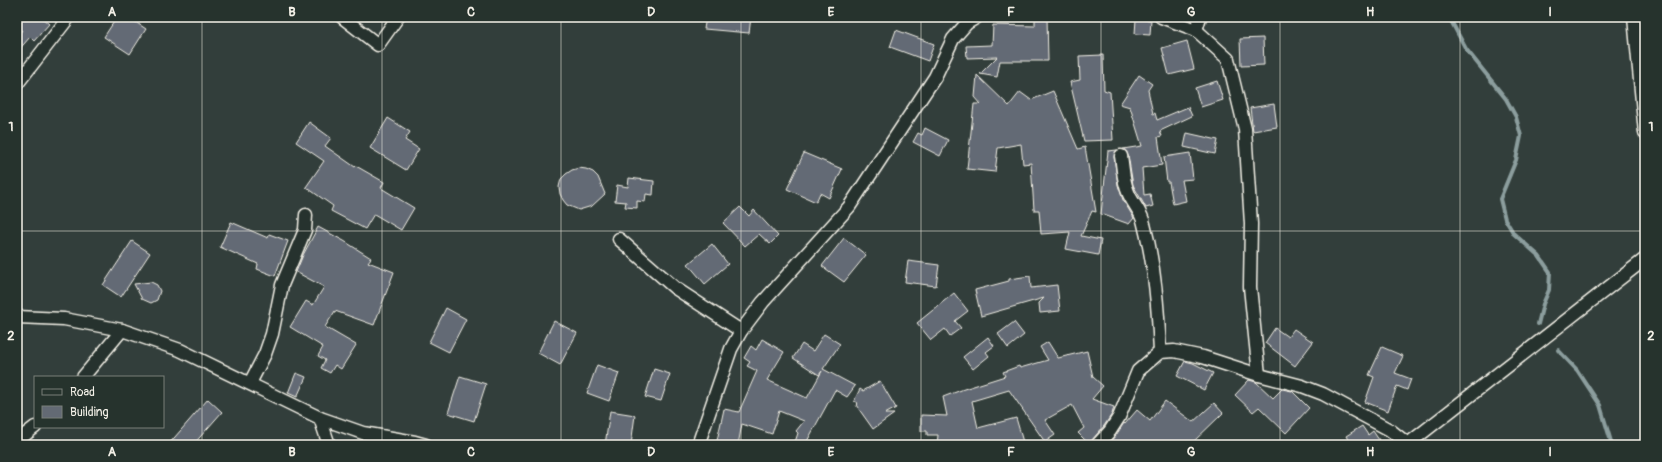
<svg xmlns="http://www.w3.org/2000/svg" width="1662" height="462" font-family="Pangolin,sans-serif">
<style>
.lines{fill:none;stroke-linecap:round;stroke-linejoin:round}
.stream{stroke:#8c9e9e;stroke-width:4}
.building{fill:#636a74;stroke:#f4f1e8}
.street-casing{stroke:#f4f1e8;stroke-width:15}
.street{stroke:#26332d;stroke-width:12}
.grid{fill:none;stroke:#f4f1e8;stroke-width:1;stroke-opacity:0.55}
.neatline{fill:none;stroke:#f4f1e8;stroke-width:1.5}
.grid-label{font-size:13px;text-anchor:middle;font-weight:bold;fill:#f4f1e8}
</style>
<rect width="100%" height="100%" fill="#323e3b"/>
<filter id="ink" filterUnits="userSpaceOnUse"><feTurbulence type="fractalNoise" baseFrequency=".025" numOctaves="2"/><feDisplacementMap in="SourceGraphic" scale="8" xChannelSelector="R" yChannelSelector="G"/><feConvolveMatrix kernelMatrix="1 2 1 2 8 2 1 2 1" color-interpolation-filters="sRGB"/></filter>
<g filter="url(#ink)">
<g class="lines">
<!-- stream -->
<g class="stream">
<path d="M1449 17 1466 49 1506 99 1516 117 1521 136 1516 160 1500 199 1505 219 1514 234 1539 256 1550 272 1549 290 1543 304 1538 324"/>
<path d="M1558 350 1577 370 1600 405 1612 445"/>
</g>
</g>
<!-- building -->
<g class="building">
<path d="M17 17H41L49 24 34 41 30 37 17 52V37L22 30 17 26Z"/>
<path d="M117 17H128L146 29 130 54 104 37Z"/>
<path d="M706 17H751L749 33 704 29Z"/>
<path d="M1035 17H1047L1048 61H1000L997 77 980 74 997 57 967 58 966 46 992 45 993 25 1035 26Z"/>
<path d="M1136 19 1151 20 1150 35 1135 34Z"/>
<path d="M896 30 934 44 928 61 890 47Z"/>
<path d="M1263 38 1264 65 1241 66 1240 39Z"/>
<path d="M1187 41 1194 69 1169 75 1162 48Z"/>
<path d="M1103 55 1104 90 1110 92 1113 140 1084 141 1070 82 1080 80 1079 56Z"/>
<path d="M977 75 1009 106 1020 92 1031 100 1053 91 1078 149 1085 147 1096 212 1092 211 1081 236 1101 240 1098 255 1066 249 1070 232 1041 234 1039 210H1034L1031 163 1023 164 1021 144 998 148 995 172 967 169 974 104H981L975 97Z"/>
<path d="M1139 75 1152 84 1148 90 1153 114 1155 113 1157 120 1188 107 1192 116 1160 131 1162 136 1158 137 1162 165 1142 168 1144 195 1150 194 1153 206 1146 208 1133 185 1128 155 1123 149 1142 146 1130 107 1120 104Z"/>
<path d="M1217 81 1223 100 1201 107 1195 88Z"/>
<path d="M1274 104 1277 127 1253 131 1250 108Z"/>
<path d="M388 118 410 132 405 140 419 149 406 170 370 148Z"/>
<path d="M309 122 331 138 325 146 355 167 356 166 384 182 381 188 414 208 401 230 374 214 365 229 331 211 333 206 306 187 324 161 296 142Z"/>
<path d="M925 128 948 140 940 156 913 142 918 133 922 135Z"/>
<path d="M1187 133 1218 140 1215 154 1184 147Z"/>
<path d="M1117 150 1114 157 1118 185 1123 200 1134 218 1129 224 1101 214 1108 151Z"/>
<path d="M804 153 842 169 829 198 820 193 816 202 787 189Z"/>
<path d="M1190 153 1193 179 1182 180 1186 201 1173 204 1169 182H1167L1164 157Z"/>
<path d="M579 168 586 169 593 172 598 177 605 194 592 206 579 210 567 205 563 200 560 194 559 187 561 179 566 174 572 170Z"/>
<path d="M629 178 654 181 653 195 646 194 645 202 637 201V208L625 207 626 202 615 201 617 185 628 187Z"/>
<path d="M740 207 749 216 754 210 778 236 770 244 759 234 745 246 723 223Z"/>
<path d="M231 222 268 238 269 234 288 241 275 276 257 269 258 264 220 247Z"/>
<path d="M318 227 344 241 371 258 368 262 394 272 374 325 335 311 325 327 356 345 341 369 335 365 330 373 321 368 325 360 318 356 323 347 290 327 306 301 313 305 324 287 296 272 303 255Z"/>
<path d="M844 238 866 255 844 282 822 266Z"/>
<path d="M132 241 150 253 121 297 103 285Z"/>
<path d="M712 244 728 264 705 284 688 264Z"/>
<path d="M908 261 939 265 936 286 905 282Z"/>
<path d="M1030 276 1031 288 1057 285 1060 311 1040 313 1039 303 1044 298 981 316 975 290 1009 281V279Z"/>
<path d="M151 282 157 285 160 291 157 300 151 303 142 299 134 284Z"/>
<path d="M954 293 968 311 955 321 961 328 950 336 945 329 931 340 917 323Z"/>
<path d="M446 308 466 319 449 352 429 342Z"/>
<path d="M554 321 577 333 560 365 538 353Z"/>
<path d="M1014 322 1024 335 1008 348 998 334Z"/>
<path d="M1275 328 1288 337 1294 329 1313 342 1295 366 1265 343Z"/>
<path d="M824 334 840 344 823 369 855 386 847 397 835 390 805 445H794L798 433 796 431 804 421 779 411 772 434 742 424 738 445H716L724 409 739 412 757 371 747 366 750 362 744 358 751 346 756 350 762 339 784 352 767 380 807 398 822 371 819 375 793 358 802 344 813 351Z"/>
<path d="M988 337 994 346 986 352 989 356 973 369 963 357Z"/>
<path d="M1048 342 1058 358 1087 351 1093 377 1103 386 1092 399 1114 407 1112 414 1104 426 1092 440 1090 445 1078 433 1084 428 1072 405 1045 420 1055 435 1045 442 1009 390 972 401 978 428 1016 418 1023 442 1011 445H937L938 435H927V431H921V415L947 416 943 397 964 389 1005 376 1003 372 1019 366 1020 368 1048 360 1040 347Z"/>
<path d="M1382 347 1403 356 1395 373 1411 379 1407 390 1397 386 1388 411 1365 402 1374 377 1369 375Z"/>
<path d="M1185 361 1193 363 1213 373 1204 390 1177 376Z"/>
<path d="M597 365 619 373 609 401 587 393Z"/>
<path d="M654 369 670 374 661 401 645 397Z"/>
<path d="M296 373 306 377 297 397 288 393Z"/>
<path d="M460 376 486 384 474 421 448 413Z"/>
<path d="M1249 380 1256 382 1273 398 1282 389 1292 391 1309 408 1286 433 1259 407 1253 412 1235 395Z"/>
<path d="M880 381 896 408 885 414H894L873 429 856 405 858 403 854 401 860 389 863 391Z"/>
<path d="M208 399 222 412 193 445H168Z"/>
<path d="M1165 401 1193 422 1214 403 1223 413 1190 445H1107L1116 435 1124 423 1125 424 1137 410 1150 421Z"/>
<path d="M610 411 635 415 631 445H605Z"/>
<path d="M1362 426 1368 435 1373 431 1379 440 1373 444 1374 445H1351L1346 436Z"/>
</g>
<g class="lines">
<!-- street casing -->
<g class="street-casing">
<g id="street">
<path d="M342 17 378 45 398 17"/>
<path d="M1161 17 1196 30 1228 59 1245 129 1251 224 1250 287 1259 375"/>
<path d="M1634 17 1645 133"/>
<path d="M1196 30 1200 17"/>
<path d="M17 84 69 17"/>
<path d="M1121 156C1123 167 1123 181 1128 192 1132 203 1142 212 1144 224 1155 266 1158 309 1160 352"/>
<path d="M619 239 675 288 741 331"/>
<path d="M17 317 64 319 122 330 180 350 320 418 363 433 415 442 426 445"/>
<path d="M83 377 122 330"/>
<path d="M250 383 265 354 272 334 282 285 305 230 306 215"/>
<path d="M320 418 329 445"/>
<path d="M17 441 35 427"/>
<path d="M1408 444 1645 259"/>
<path d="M698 445 731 349 741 331 763 302 849 207 935 77 953 39 967 23 977 17"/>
<path d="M1097 445 1110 431 1119 417 1138 371 1160 352 1174 351 1203 357 1259 375 1302 386 1323 394 1390 430 1409 445"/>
</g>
</g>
<!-- street -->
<use href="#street" class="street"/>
</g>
</g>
<!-- grid -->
<path class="grid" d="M202 17V445M382 17V445M561 17V445M741 17V445M921 17V445M1101 17V445M1280 17V445M1460 17V445M17 231H1645"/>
<!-- margin -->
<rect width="1662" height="462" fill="none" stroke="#26332d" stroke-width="44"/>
<!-- legend -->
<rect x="34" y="376" width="130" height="52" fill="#26332d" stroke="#787f78"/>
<rect x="42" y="389" width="20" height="6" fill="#26332d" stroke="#787f78"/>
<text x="70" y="396" font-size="12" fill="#f4f1e8">Road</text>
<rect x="42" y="406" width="20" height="12" fill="#636a74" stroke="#787f78"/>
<text x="70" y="416" font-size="12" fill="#f4f1e8">Building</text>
<rect x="22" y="22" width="1618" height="418" class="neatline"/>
<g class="grid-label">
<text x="112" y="16">A</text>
<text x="292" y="16">B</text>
<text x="471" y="16">C</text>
<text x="651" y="16">D</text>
<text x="831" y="16">E</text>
<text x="1011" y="16">F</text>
<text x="1191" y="16">G</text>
<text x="1370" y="16">H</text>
<text x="1550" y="16">I</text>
<text x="11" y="131">1</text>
<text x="1651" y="131">1</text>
<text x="11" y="340">2</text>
<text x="1651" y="340">2</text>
<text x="112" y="456">A</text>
<text x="292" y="456">B</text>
<text x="471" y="456">C</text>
<text x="651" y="456">D</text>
<text x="831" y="456">E</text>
<text x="1011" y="456">F</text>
<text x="1191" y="456">G</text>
<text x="1370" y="456">H</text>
<text x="1550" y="456">I</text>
</g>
</svg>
